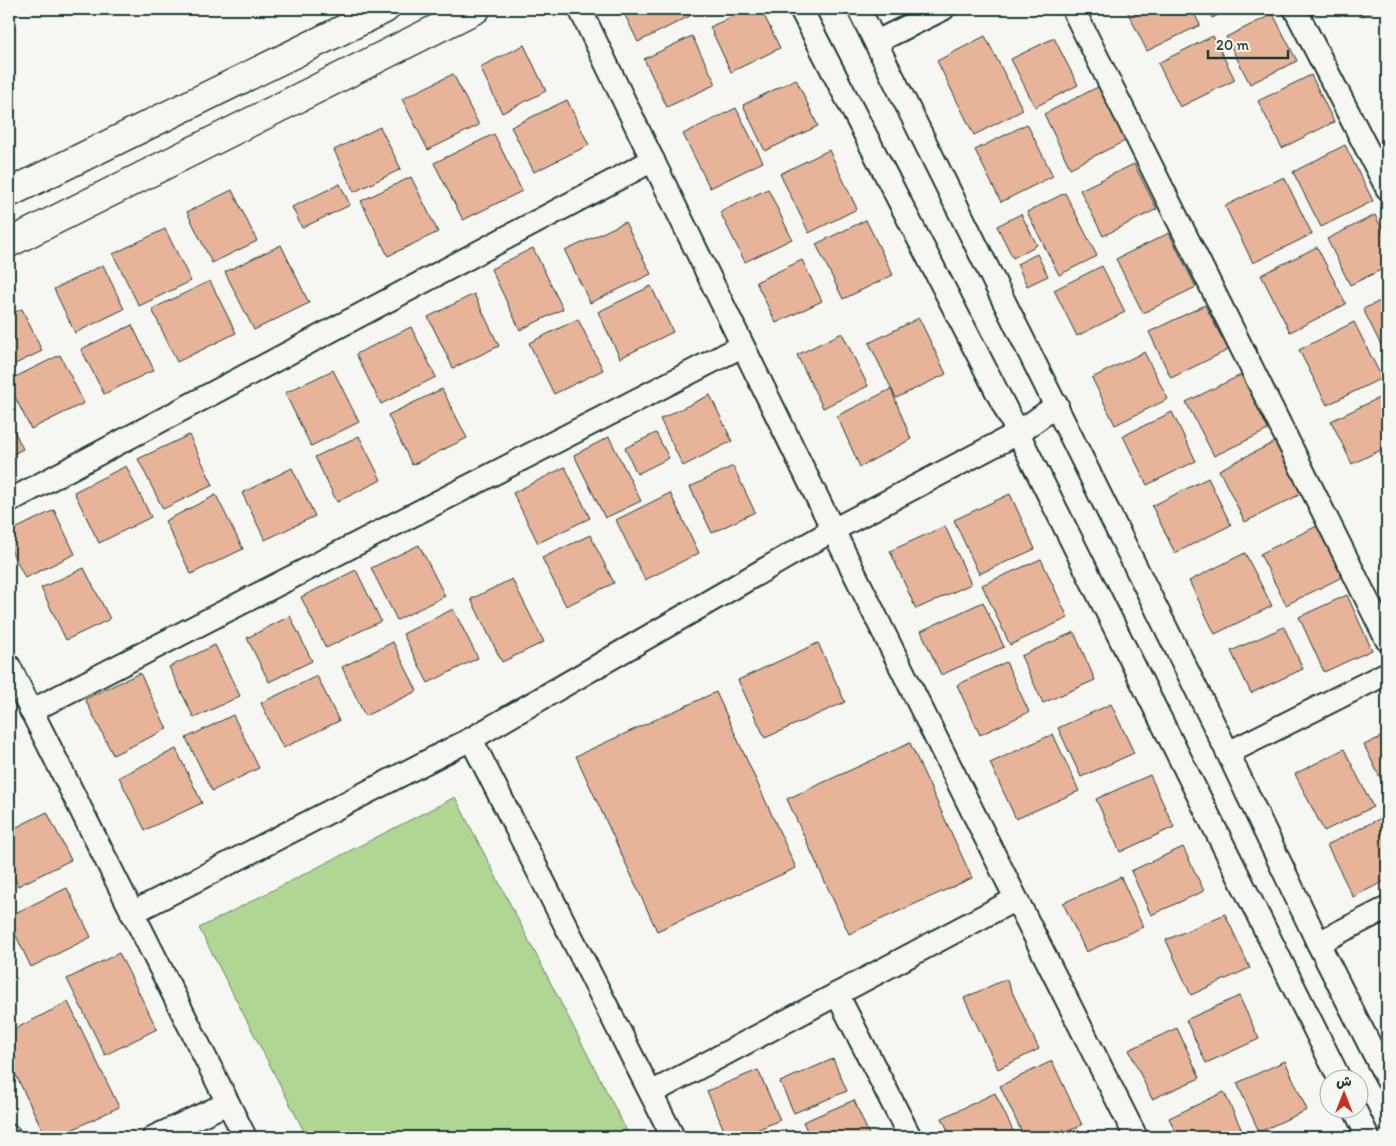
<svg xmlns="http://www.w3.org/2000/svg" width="1396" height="1146" font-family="Itim,'Playpen Sans Arabic',sans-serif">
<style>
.green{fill:#afd793;stroke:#678a64}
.building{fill:#e7b499;stroke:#1f3d34}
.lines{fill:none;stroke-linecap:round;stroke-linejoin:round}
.street-casing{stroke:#1f3d34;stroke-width:26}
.secondary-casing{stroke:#1f3d34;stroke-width:31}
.street{stroke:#f6f6f2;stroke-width:22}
.secondary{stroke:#f6f6f2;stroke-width:28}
</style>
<rect width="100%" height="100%" fill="#f6f6f2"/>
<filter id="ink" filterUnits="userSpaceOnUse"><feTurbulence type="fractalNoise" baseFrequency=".02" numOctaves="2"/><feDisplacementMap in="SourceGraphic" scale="10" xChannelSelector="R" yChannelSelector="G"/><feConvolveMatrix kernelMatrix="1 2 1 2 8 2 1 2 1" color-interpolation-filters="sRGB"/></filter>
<g filter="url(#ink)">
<!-- green -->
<path class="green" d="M455 797 630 1137H307L199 928Z"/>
<!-- building -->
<g class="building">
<path d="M622 9H687L690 16 638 42Z"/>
<path d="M748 9H761L780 48 731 72 710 27Z"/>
<path d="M1126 9H1192L1200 25 1147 51Z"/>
<path d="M1208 9H1231L1212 18Z"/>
<path d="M1356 9H1378L1360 17Z"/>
<path d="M1273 14 1297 61 1250 84 1226 37Z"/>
<path d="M692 36 716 84 667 107 644 59Z"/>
<path d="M985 36 1023 110 974 135 937 61Z"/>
<path d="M1213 36 1235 80 1180 107 1158 63Z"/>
<path d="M1054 38 1078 85 1035 107 1011 59Z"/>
<path d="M524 45 546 91 502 113 480 67Z"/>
<path d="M453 74 479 125 428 150 402 99Z"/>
<path d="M1311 75 1334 122 1282 148 1258 101Z"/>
<path d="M796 79 818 126 765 151 743 105Z"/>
<path d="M1100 86 1127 140 1070 168 1044 114Z"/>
<path d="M567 100 589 145 534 172 511 127Z"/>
<path d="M736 108 763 162 710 188 683 134Z"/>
<path d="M1027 124 1053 176 1001 202 975 150Z"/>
<path d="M380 127 401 169 354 192 334 150Z"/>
<path d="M494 134 522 191 463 220 434 163Z"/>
<path d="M1345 145 1373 201 1321 227 1293 172Z"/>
<path d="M829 150 857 209 809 233 780 174Z"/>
<path d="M1134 164 1157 209 1103 236 1080 190Z"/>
<path d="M411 177 438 232 388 256 361 201Z"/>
<path d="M1284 177 1312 234 1253 263 1225 206Z"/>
<path d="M340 184 350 205 302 228 292 207Z"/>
<path d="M768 189 792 239 745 262 720 212Z"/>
<path d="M232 190 257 241 212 263 187 212Z"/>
<path d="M1065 193 1097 256 1059 275 1027 212Z"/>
<path d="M1021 214 1037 245 1013 258 997 226Z"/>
<path d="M1375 215 1387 239V267L1350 285 1327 239Z"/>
<path d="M866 220 893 275 843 299 816 244Z"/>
<path d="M625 222 651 274 590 303 565 251Z"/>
<path d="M165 229 191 281 139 306 113 254Z"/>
<path d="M1169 233 1196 287 1143 313 1116 259Z"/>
<path d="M281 245 309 303 254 330 225 272Z"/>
<path d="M1317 247 1346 304 1290 332 1261 275Z"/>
<path d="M533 248 563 309 520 330 491 269Z"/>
<path d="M1037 254 1048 276 1027 286 1017 264Z"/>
<path d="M802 260 822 301 776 323 756 282Z"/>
<path d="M103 265 124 309 75 333 54 289Z"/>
<path d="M1102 266 1125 312 1077 336 1054 290Z"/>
<path d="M210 281 236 333 177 362 152 309Z"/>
<path d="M651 286 673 332 620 358 598 312Z"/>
<path d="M474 294 499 346 453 368 428 317Z"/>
<path d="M1387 298V357L1363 309Z"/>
<path d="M1205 305 1228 350 1171 378 1149 332Z"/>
<path d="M22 309 42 351 9 367V315Z"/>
<path d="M919 318 946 374 896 398 869 343Z"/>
<path d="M578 319 603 370 554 394 529 343Z"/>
<path d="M1354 322 1382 378 1327 405 1299 350Z"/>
<path d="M132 325 154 370 104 394 81 349Z"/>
<path d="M411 327 436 377 381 404 356 354Z"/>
<path d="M842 333 868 386 823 408 797 355Z"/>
<path d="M1144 352 1168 399 1115 425 1092 378Z"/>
<path d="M60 355 84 403 31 429 9 385V380Z"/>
<path d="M333 370 359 422 311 446 285 393Z"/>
<path d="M1243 374 1270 429 1214 456 1186 402Z"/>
<path d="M442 389 467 438 412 465 388 415Z"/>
<path d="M891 389 911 439 860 467 837 416Z"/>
<path d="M710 395 732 441 683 466 660 419Z"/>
<path d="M1385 395 1387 400V447L1352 464 1331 421Z"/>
<path d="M1172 412 1196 461 1147 485 1123 436Z"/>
<path d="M9 420 23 449 9 456Z"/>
<path d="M656 433 669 458 637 474 625 448Z"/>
<path d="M189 435 213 485 163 509 138 459Z"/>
<path d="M359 436 381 480 337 502 315 457Z"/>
<path d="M609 437 641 501 605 518 574 455Z"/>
<path d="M1277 441 1303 493 1245 522 1219 470Z"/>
<path d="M126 466 151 517 99 543 74 492Z"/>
<path d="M733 466 755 512 712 533 690 487Z"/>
<path d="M565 467 590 518 538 543 513 493Z"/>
<path d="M292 468 315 516 265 540 242 493Z"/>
<path d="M1208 478 1231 525 1175 553 1152 506Z"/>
<path d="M670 493 699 553 645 580 616 520Z"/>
<path d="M1010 494 1035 549 979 574 954 520Z"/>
<path d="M216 495 243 549 191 574 165 521Z"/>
<path d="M54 510 75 554 25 578 9 546V532Z"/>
<path d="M1319 525 1344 576 1286 605 1260 554Z"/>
<path d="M945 526 971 584 916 609 890 551Z"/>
<path d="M590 535 614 583 566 606 542 558Z"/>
<path d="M419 545 445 596 397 620 371 568Z"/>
<path d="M1245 553 1272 606 1215 634 1189 581Z"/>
<path d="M1041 559 1068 618 1010 645 982 585Z"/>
<path d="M84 568 110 619 66 640 41 588Z"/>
<path d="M356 570 381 621 326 648 301 597Z"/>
<path d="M512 579 544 642 502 662 471 599Z"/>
<path d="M1347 595 1372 650 1324 672 1299 617Z"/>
<path d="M983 602 1004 647 941 675 921 631Z"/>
<path d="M453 609 478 658 428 683 403 634Z"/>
<path d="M290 616 312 661 269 682 247 638Z"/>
<path d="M1284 627 1303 669 1251 693 1231 651Z"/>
<path d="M1074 632 1095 680 1043 703 1021 656Z"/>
<path d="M393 642 417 691 365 716 342 667Z"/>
<path d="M818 643 845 702 765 738 738 680Z"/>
<path d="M215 645 240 696 194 718 169 667Z"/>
<path d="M1006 662 1029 712 980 735 957 685Z"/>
<path d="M140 673 167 729 113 755 85 699Z"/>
<path d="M317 676 339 721 283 748 261 703Z"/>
<path d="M716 692 796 868 657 931 576 756Z"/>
<path d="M1111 704 1134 753 1081 777 1058 728Z"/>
<path d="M233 715 259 768 212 791 186 738Z"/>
<path d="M1053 734 1079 791 1016 819 990 763Z"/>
<path d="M1387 734V792L1364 745Z"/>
<path d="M910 743 972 878 849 934 787 799Z"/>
<path d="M176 749 202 803 145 830 119 777Z"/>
<path d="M1344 749 1373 807 1324 831 1295 774Z"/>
<path d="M1150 775 1174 827 1120 852 1096 799Z"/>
<path d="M47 812 71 860 18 886 9 866V831Z"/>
<path d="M1381 818 1387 831V880L1353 897 1327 845Z"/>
<path d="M1183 847 1204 891 1151 915 1131 871Z"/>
<path d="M1121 877 1143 927 1086 952 1063 903Z"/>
<path d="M67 888 91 937 31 967 9 921V916Z"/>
<path d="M1225 914 1250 968 1191 995 1166 940Z"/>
<path d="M119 953 157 1029 105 1055 67 979Z"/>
<path d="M1006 979 1039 1049 998 1069 964 998Z"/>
<path d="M1239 996 1259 1039 1206 1063 1186 1020Z"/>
<path d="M68 1002 119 1107 57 1137H46L9 1061V1032Z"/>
<path d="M1177 1028 1200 1078 1152 1099 1129 1050Z"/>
<path d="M833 1059 847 1091 794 1113 780 1082Z"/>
<path d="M1052 1061 1082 1125 1055 1137H1024L1000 1086Z"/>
<path d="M1285 1061 1307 1110 1259 1132 1237 1083Z"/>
<path d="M758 1070 780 1120 740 1137H727L707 1091Z"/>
<path d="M1224 1092 1245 1137H1178L1169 1118Z"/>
<path d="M995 1093 1016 1137H951L942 1118Z"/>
<path d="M854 1100 870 1137H810L803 1122Z"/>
<path d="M791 1132 793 1137H780Z"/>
<path d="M1097 1133 1099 1137H1087Z"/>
</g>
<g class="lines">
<!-- street casing -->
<g class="street-casing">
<g id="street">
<path d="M580 9C761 387 947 763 1136 1137"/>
<path d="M801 9 1018 433 1339 1078"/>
<path d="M859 9 1228 753 1318 943 1387 1079"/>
<path d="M1073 9 1387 640"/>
<path d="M1295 9 1387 188"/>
<path d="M876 42 943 9"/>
<path d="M9 501 653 160"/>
<path d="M9 666 245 1137"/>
<path d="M31 711 742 346"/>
<path d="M471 739 673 1137"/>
<path d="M1228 753 1387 673"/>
<path d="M132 913 471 739 833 530 1018 433 1057 405"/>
<path d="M1318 943 1387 908"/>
<path d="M837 994 910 1137"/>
<path d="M651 1093 1016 899"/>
<path d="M1354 1108 1368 1137"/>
<path d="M9 1136V1137"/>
<path d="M154 1137 228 1103"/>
</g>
</g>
<!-- secondary casing -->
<g class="secondary-casing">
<g id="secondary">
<path d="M9 193 385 9"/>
<path d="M9 243 476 9"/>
</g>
</g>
<!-- street -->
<use href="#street" class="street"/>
<!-- secondary -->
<use href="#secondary" class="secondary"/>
</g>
</g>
<!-- margin -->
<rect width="1396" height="1146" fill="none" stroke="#f6f6f2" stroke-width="30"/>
<rect x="15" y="15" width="1366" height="1116" fill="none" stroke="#1f3d34" stroke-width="2" filter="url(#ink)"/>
<!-- north arrow -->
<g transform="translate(1344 1094)"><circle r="24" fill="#f6f6f2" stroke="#a0aca6"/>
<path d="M0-4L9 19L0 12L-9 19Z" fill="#c8321e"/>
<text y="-8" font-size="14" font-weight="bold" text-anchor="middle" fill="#1f3d34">ش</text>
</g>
<!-- scale -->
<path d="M1208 50v8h80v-8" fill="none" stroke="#1f3d34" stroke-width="2.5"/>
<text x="1216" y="50" font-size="15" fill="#1f3d34" stroke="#f6f6f2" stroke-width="4" paint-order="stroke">20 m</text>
</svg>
